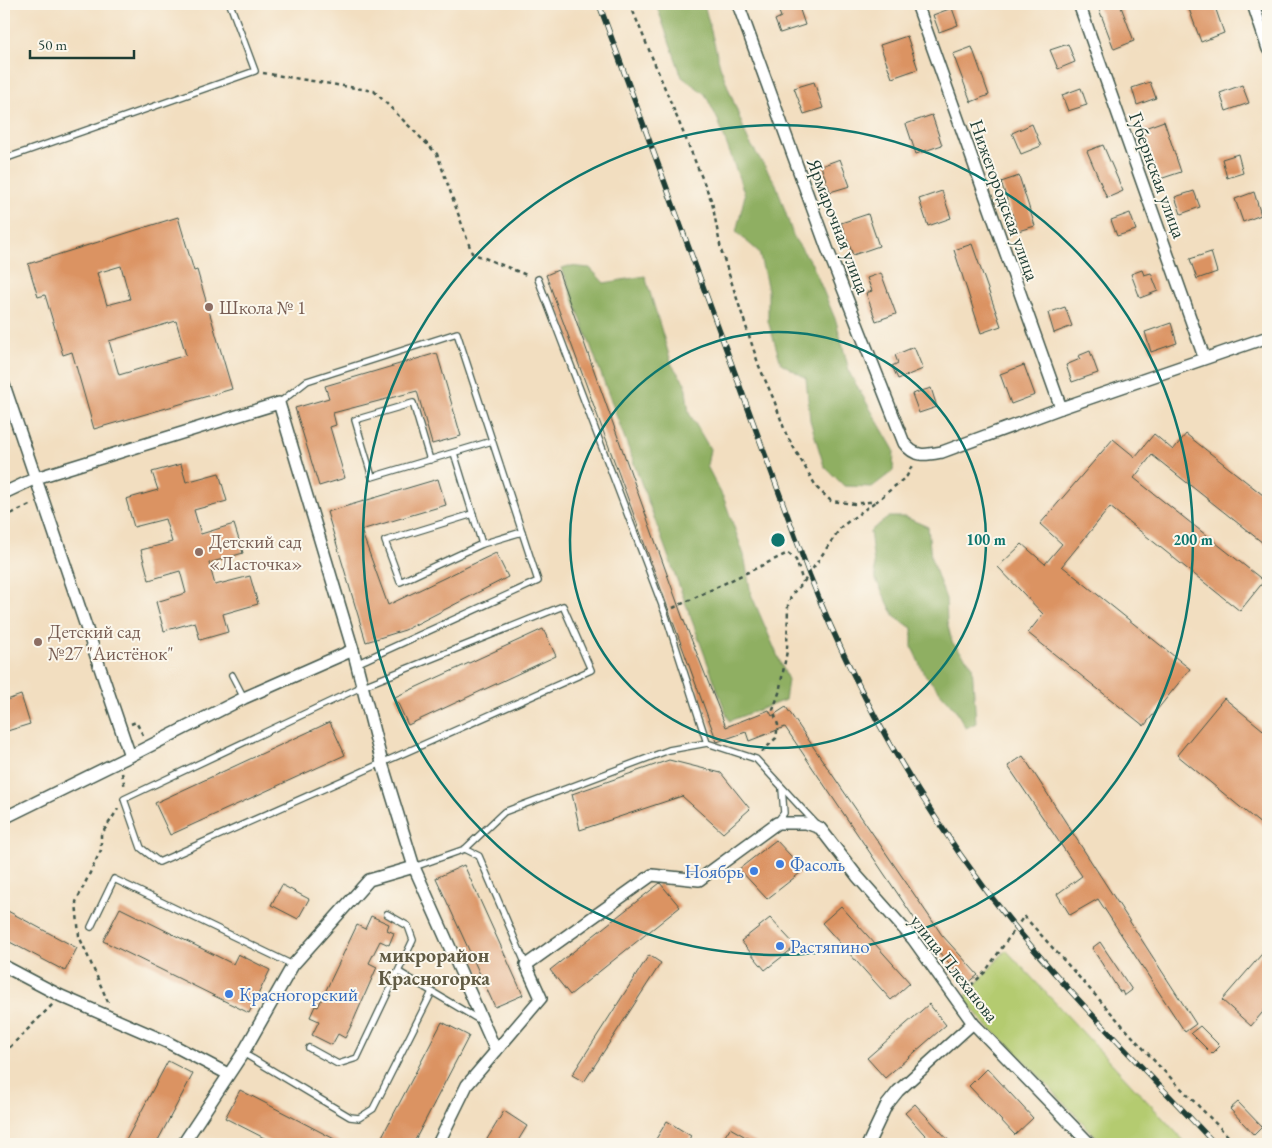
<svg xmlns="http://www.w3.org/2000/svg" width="1272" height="1148" font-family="'EB Garamond',serif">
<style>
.green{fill:#b4cb6f;stroke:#6a8452}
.forest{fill:#8faf62;stroke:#57764b}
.building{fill:#db9362;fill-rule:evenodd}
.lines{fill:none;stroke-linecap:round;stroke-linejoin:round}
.service-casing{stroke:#3f5549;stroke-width:8}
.minor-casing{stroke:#3f5549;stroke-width:14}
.path{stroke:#3f5549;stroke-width:2.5;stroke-dasharray:4 4;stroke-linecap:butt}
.service{stroke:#fff;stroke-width:5.5}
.minor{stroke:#fff;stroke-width:11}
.rail-casing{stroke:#1f3d34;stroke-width:5.5}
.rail{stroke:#fbf7ec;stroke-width:4;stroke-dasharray:11;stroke-linecap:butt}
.ring{fill:none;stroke:#0f766e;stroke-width:2.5}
.education-dot{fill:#8d6e63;stroke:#fbf7ec;stroke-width:2}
.shop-dot{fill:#3f7fe0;stroke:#fbf7ec;stroke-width:2}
.labels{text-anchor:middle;stroke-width:4;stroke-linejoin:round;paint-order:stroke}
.street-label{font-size:19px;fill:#1f3d34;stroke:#fbf7ec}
.education-label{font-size:19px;fill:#785e54;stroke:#fbf7ec;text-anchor:start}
.shop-label{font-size:19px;fill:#366cbe;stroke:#fbf7ec;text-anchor:start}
.neighbourhood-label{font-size:20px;font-weight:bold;fill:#615b44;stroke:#fbf7ec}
.centre{fill:#0f766e;stroke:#fbf7ec;stroke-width:2.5}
.ring-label{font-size:15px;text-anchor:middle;font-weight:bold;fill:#0f766e;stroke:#fbf7ec;stroke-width:4;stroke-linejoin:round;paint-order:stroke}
</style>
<rect width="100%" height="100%" fill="#fbf7ec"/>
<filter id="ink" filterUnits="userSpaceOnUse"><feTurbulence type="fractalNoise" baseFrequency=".02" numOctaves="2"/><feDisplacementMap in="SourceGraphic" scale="10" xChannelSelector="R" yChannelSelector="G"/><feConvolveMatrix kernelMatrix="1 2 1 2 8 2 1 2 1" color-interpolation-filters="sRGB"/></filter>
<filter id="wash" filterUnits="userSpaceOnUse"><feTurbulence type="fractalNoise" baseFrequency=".0096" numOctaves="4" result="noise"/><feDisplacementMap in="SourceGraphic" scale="20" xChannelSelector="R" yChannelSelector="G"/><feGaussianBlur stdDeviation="1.12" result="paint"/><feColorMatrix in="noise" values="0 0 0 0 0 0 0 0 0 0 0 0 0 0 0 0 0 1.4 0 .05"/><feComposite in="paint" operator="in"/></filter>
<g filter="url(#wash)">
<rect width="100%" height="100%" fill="#f2dec0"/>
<!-- green -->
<path class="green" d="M1006 950 1187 1144H1103L1013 1049 984 1023 964 998Z"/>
<!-- forest -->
<g class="forest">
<path d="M656 4H704L720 66 748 140 776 184 794 238 812 264 836 321 850 374 894 450 893 471 872 487 844 486 824 466 810 420 806 378 781 363 768 321V290L759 252 736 232 745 195 718 120 705 94 682 77Z"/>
<path d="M569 266 590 268 604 283 645 276 672 365 685 383 689 413 710 449 707 466 724 499 744 555 751 594 788 680 785 700 729 721 562 268Z"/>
<path d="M889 517H905L928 527 931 558 946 599 947 622 952 642 972 665 976 723 966 728 955 709 924 674 912 647V628L895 617 876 580 870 531Z"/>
</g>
<g id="blocks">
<!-- building -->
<g class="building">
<path d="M787 4H798L805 25 780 33 775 20 781 17 777 7Z"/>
<path d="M1097 4H1120L1134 41 1114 49Z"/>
<path d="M1204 4H1214L1224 33 1201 42 1189 9Z"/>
<path d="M952 8 958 25 939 32 933 15Z"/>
<path d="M907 36 918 69 892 78 880 45Z"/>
<path d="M1068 44 1075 62 1058 69 1050 50Z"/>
<path d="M972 47 989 95 971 102 953 54Z"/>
<path d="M814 82 823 108 804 114 794 88Z"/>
<path d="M1150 82 1156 98 1137 105 1132 88Z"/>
<path d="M1242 85 1249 103 1226 111 1220 93Z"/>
<path d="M1081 88 1087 105 1068 111 1062 95Z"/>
<path d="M932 115 942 145 916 154 906 124Z"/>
<path d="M1164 121 1181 172 1160 179 1142 129Z"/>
<path d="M1032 124 1041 146 1021 154 1012 133Z"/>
<path d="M1103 145 1123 191 1107 198 1087 151Z"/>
<path d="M1238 154 1243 173 1227 178 1222 159Z"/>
<path d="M840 159 850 186 830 192 821 166Z"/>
<path d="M1019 176 1035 226 1018 231 1001 182Z"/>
<path d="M942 191 951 218 928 226 919 199Z"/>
<path d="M1194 191 1200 207 1181 214 1175 197Z"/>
<path d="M1254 192 1261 215 1243 222 1235 199Z"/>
<path d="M1130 213 1136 230 1117 236 1111 220Z"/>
<path d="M868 214 879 246 853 255 841 223Z"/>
<path d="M178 217 194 271 197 270 232 389 94 429 72 352 63 355 45 295 38 297 28 264ZM121 266 130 299 107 305 97 273ZM176 321 186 355 119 375 109 341Z"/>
<path d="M972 244 1001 326 981 333 954 250Z"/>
<path d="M1211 252 1217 272 1197 279 1190 259Z"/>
<path d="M558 270 682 616 726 727 769 710 772 716 786 707 942 935 978 975 968 983 933 946 785 727 749 741 746 732 717 742 546 275Z"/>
<path d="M1142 270 1144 275 1151 273 1158 291 1140 298 1131 274Z"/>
<path d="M881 273 896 314 876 321 866 293 872 291 867 278Z"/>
<path d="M1065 307 1072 326 1054 333 1048 313Z"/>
<path d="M1171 323 1177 343 1151 352 1145 332Z"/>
<path d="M914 347 923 369 898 379 892 366 898 363 895 355Z"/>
<path d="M1090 351 1098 373 1072 382 1066 365 1080 359 1078 356Z"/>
<path d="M437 353 461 436 432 444 417 391 333 413 336 425 330 427 345 478 319 486 295 408 329 398 325 386Z"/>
<path d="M1024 365 1035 395 1011 404 1000 374Z"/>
<path d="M931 388 937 407 919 413 912 394Z"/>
<path d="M1154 434 1173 450 1186 434 1268 499V547L1152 455 1134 478 1264 581 1240 611 1110 507 1062 566 1190 669 1144 726 1028 633 1043 614 998 567 1022 544 1045 564 1062 544 1040 524 1113 439 1135 457Z"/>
<path d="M181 464 186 482 219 473 227 501 194 510 201 534 234 524 243 553 209 563 215 585 250 576 258 604 223 614 228 632 200 640 195 622 164 631 156 602 186 593 180 571 149 580 141 550 172 542 165 519 134 527 126 499 158 490 152 472Z"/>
<path d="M438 479 446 505 361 530 388 605 496 553 508 577 405 630 366 642 327 512Z"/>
<path d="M543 629 556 656 408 725 395 697Z"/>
<path d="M21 695 30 724 4 732V701Z"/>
<path d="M1224 698 1268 734V830L1177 755Z"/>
<path d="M330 722 345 755 170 835 155 803Z"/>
<path d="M1023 756 1196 1024 1185 1032 1098 899 1070 915 1057 894 1082 876 1008 766Z"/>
<path d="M669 760 721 773 750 809 723 833 682 796 580 830 572 794Z"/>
<path d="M776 840 804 870 767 899 739 869Z"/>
<path d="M464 865 523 995 495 1007 436 878Z"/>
<path d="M660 883 680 907 570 995 550 970Z"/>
<path d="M282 885 309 899 298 919 271 905Z"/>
<path d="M841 906 910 983 891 1000 822 923Z"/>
<path d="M120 908 233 964 238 954 270 970 249 1013 103 941Z"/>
<path d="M4 909 77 948 65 971 4 939Z"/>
<path d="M371 916 389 924 387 930 394 933 389 945 380 941 369 963 377 967 352 1024 345 1038 338 1034 332 1045 312 1035 319 1021 310 1017 315 1006 318 1007 357 925 365 929Z"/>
<path d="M770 918 796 946 765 970 741 941Z"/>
<path d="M1100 942 1132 990 1124 996 1122 991 1120 992 1092 948Z"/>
<path d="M1268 947V1006L1251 1026 1222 1000Z"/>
<path d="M649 955 661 963 584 1082 572 1075Z"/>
<path d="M929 1004 946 1025 885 1078 867 1058Z"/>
<path d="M442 1022 469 1036 413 1144H378Z"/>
<path d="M1200 1026 1220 1046 1212 1054 1191 1033Z"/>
<path d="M168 1061 193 1074 156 1144H124Z"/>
<path d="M987 1068 1033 1118 1015 1135 969 1086Z"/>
<path d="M240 1090 344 1144H276L225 1118Z"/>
<path d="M1238 1102 1262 1127 1254 1135 1230 1109Z"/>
<path d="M915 1104 952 1144H933L905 1113Z"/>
<path d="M504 1111 527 1126 516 1144H484Z"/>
<path d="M667 1121 691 1136 686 1144H653Z"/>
<path d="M730 1128 758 1144H720Z"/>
</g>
</g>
</g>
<g filter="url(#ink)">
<use href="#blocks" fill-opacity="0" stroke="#3f5549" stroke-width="1"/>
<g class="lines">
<!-- service casing -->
<g class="service-casing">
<g id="service">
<path d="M4 159 255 71 230 4"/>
<path d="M538 279 665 613 707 743 756 759 817 825"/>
<path d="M279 403 307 381 457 333 538 581 356 664"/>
<path d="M454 453 482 544 522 532"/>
<path d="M430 460 413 403 355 420 372 477 492 441"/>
<path d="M473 514 385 541 400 582 482 544"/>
<path d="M563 606 591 670 159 862 141 848 124 799 361 687Z"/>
<path d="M232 675 244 698"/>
<path d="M777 822 784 813 782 789"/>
<path d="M465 849 504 812 669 750 707 743"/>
<path d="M414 867 465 849 479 856 526 965"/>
<path d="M91 927 114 879 293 965"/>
<path d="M399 972 481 1021"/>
<path d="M309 1048 338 1064 357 1058 413 940 408 926 387 914"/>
<path d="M243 1053 350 1117 359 1118 373 1109 432 992"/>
</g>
</g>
<!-- minor casing -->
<g class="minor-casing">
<g id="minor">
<path d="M738 4 827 248 904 443C915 458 926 455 942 452L1061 408 1268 337"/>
<path d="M917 4 1061 408"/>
<path d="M1079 4 1204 357"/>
<path d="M1253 4 1268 49"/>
<path d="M4 385 130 756 244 698 353 650"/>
<path d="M4 493 36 478 279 403 353 650 382 763 414 867 496 1051"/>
<path d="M4 818 130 756"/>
<path d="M4 966 61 996 167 1042 228 1074"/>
<path d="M183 1144 243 1053 293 965 369 880 414 867"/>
<path d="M438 1144 467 1085 541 998 526 965 652 875 699 880 777 823H806L820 828 857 876 913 939 973 1023 1090 1144"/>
<path d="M868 1144 886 1106 898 1091 973 1023"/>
</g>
</g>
<!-- path -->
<g class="path">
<path d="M630 4 712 202 721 250 759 366 774 400 786 434 817 488 831 501 854 504 877 501 907 476 913 463"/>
<path d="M263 73 374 91 437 154 472 253 529 276"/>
<path d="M4 517 32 504"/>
<path d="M673 608 788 553 796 560 803 582"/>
<path d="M131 724 136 722 143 735"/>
<path d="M762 752 776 738 778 725 773 710 779 693 787 651 788 605 792 594 803 583 841 527 876 501"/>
<path d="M122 773 125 788"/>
<path d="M965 991 985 972 1024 916 1159 1066 1236 1144"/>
<path d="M108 1002 79 936 76 902 101 850V835L118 809"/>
<path d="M4 1053 53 1004"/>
</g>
<!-- service -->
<use href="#service" class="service"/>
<!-- minor -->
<use href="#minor" class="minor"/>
<!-- rail casing -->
<g class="rail-casing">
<path id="rail" d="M599 4 809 574C853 686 911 789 983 886 1052 978 1136 1060 1215 1144"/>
</g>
<!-- rail -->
<use href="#rail" class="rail"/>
</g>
</g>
<!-- distance rings -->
<g class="ring">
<circle cx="778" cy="540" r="208"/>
<circle cx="778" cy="540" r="415"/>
</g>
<!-- markers -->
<g class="education-dot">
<circle cx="209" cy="307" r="5"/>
<circle cx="199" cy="552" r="5"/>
<circle cx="38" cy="642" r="5"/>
</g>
<g class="shop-dot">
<circle cx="780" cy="864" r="5"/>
<circle cx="754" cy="871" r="5"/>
<circle cx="780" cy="946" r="5"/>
<circle cx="229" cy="994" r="5"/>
</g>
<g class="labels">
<!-- street labels -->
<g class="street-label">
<text transform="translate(1158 175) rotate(70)" y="7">Губернская улица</text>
<text transform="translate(1005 200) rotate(70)" y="7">Нижегородская улица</text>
<text transform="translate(839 226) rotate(69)" y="7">Ярмарочная улица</text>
<text transform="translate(955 968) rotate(52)" y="7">улица Плеханова</text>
</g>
<!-- education labels -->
<g class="education-label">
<text x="219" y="314">Школа № 1</text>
<text x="209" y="548">Детский сад<tspan x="209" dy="22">«Ласточка»</tspan></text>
<text x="48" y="638">Детский сад<tspan x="48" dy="22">№27 "Аистёнок"</tspan></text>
</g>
<!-- shop labels -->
<g class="shop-label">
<text x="790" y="871">Фасоль</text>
<text x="744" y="878" text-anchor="end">Ноябрь</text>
<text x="790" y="953">Растяпино</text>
<text x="239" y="1001">Красногорский</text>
</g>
<!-- neighbourhood labels -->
<g class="neighbourhood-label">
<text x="434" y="962">микрорайон<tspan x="434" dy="23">Красногорка</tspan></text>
</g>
</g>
<circle cx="778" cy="540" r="8" class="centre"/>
<g class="ring-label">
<text x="986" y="545">100 m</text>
<text x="1193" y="545">200 m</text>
</g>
<!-- margin -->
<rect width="1272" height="1148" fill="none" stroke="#fbf7ec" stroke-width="20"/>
<!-- scale -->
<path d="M30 50v8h104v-8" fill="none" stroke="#1f3d34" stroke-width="2.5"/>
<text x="38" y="50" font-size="15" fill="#1f3d34" stroke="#fbf7ec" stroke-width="4" paint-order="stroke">50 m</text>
</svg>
